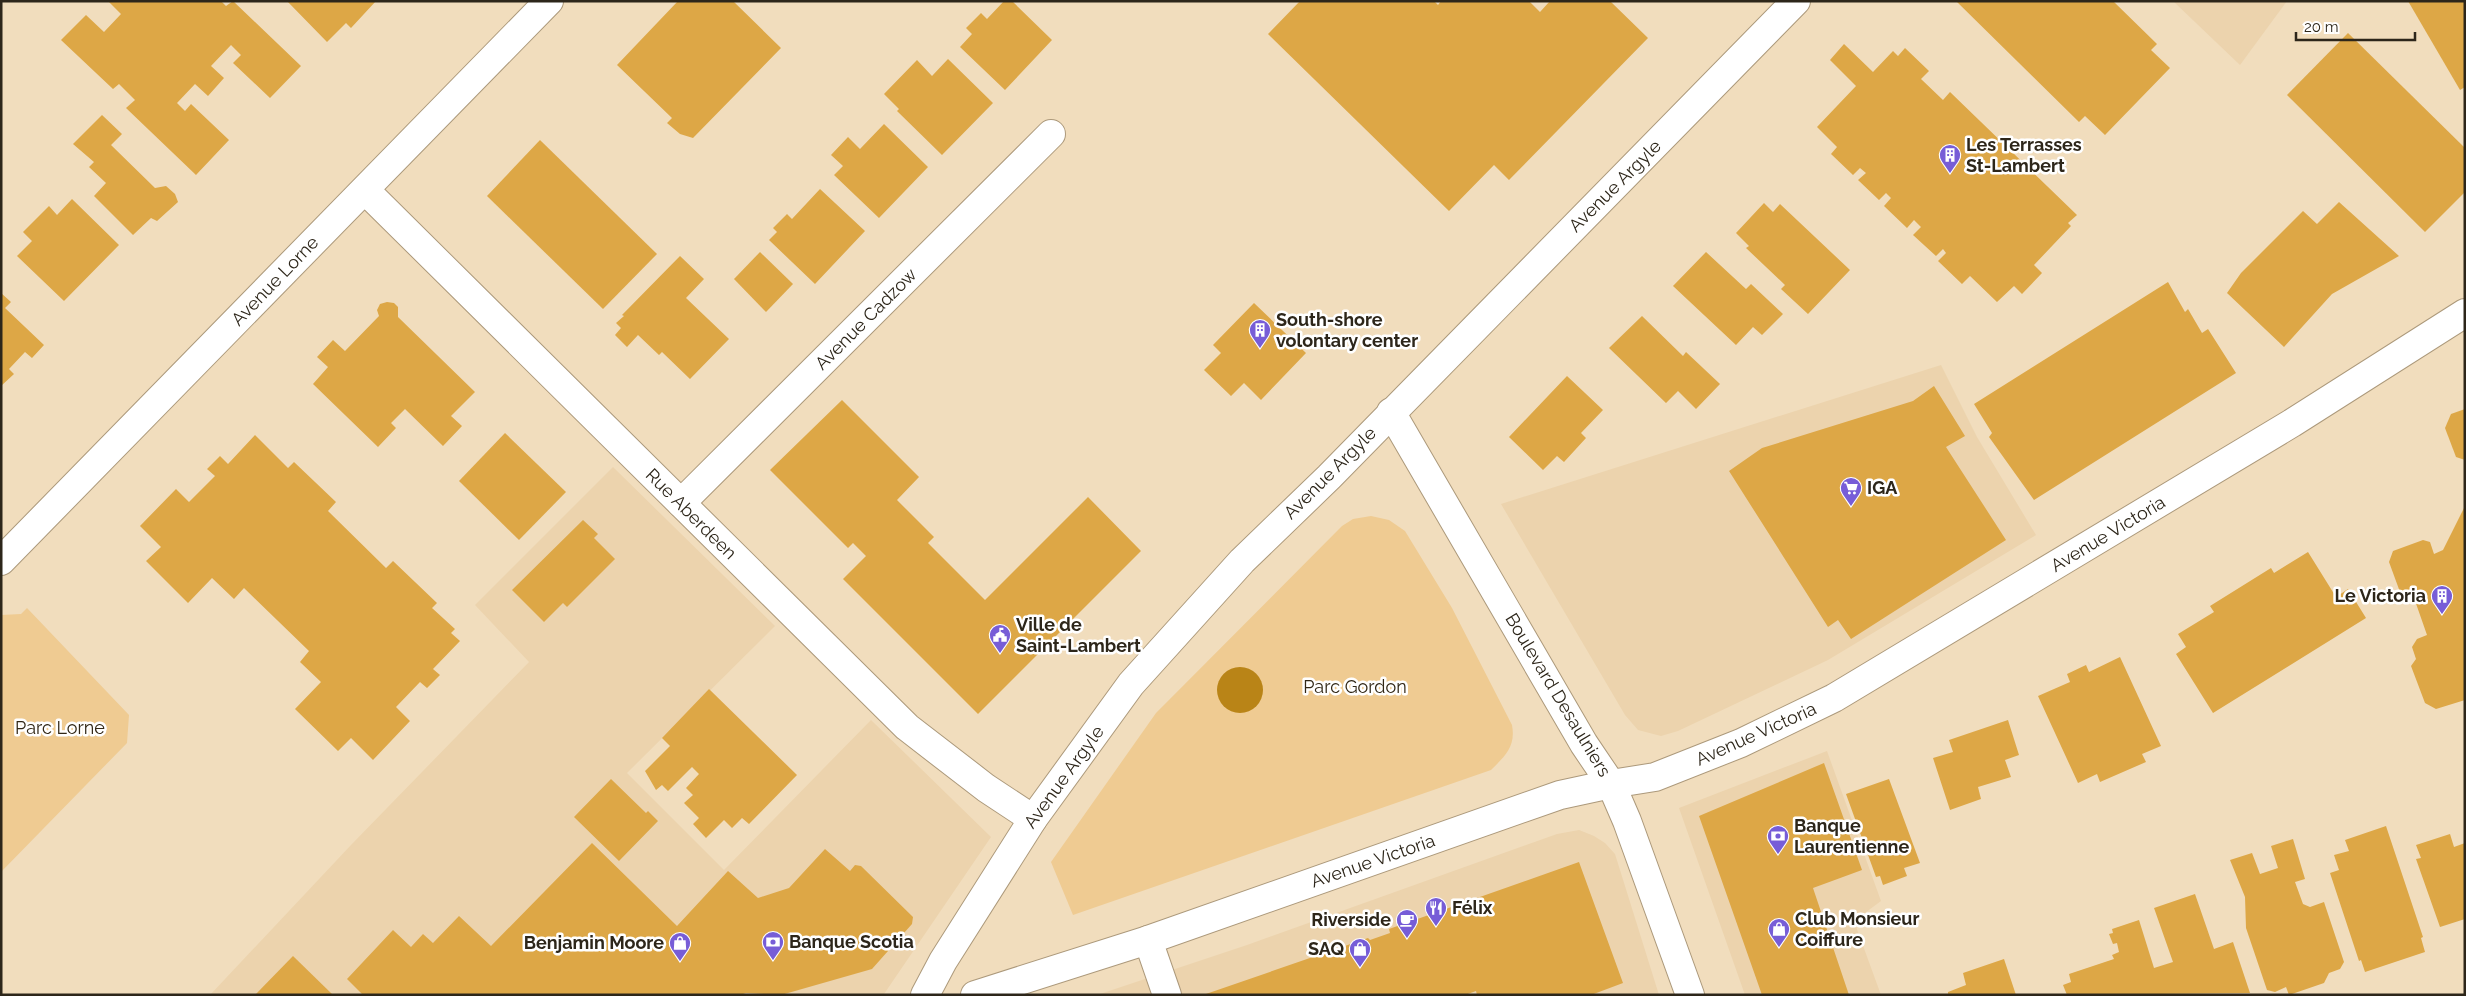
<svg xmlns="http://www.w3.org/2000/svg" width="2466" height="996" font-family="Raleway,sans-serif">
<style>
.built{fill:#ecd3ad}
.green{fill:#efcb92}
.water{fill:#b98417}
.building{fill:#dda746}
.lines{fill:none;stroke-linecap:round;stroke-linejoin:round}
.minor-casing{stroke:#ac997b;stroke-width:30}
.tertiary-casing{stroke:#ac997b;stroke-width:30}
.minor{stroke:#fff;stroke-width:28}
.tertiary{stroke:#fff;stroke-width:28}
.labels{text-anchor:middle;stroke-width:5;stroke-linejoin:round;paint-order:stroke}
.poi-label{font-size:18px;font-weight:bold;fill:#2d261a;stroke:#fff;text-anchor:start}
.street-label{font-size:18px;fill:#2d261a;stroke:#fff}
.park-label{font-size:18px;fill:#312716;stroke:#fff}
</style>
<rect width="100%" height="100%" fill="#f1ddbd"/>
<!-- built -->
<g class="built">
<path d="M2173 1H2287L2240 65Z"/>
<path d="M1941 365 1977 437 2036 535 1828 660 1678 731 1661 736 1638 730 1625 715 1501 504Z"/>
<path d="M613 467 775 626 627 773 724 870 871 720 991 837 884 994 210 995 351 845 529 662 475 605Z"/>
<path d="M1827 751 1881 901 1854 921 1881 995H1745L1679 808Z"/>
<path d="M1579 830 1594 836 1605 843 1615 854 1659 995H1097L1247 945 1557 834Z"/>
</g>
<!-- green -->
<g class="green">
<path d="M1371 516 1389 520 1405 531 1452 608 1512 725C1516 747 1505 756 1491 770L1073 915 1051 862 1156 713 1342 526 1353 519Z"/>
<path d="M27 608 129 715 127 743 1 872V615L21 614Z"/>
</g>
<!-- water -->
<circle class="water" cx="1240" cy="690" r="23"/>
<!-- building -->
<g class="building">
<path d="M108 1H221L226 6 233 1 301 66 270 98 233 63 241 55 231 45 211 66 224 78 208 96 195 84 177 103 185 111 191 104 229 140 196 175 126 108 135 100 119 84 113 89 61 40 86 15 104 32 121 14Z"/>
<path d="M287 1H376L351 28 346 23 327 42Z"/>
<path d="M678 1H733L781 48 693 138 680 134 667 123 672 118 617 65Z"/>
<path d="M1004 1H1012L1052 40 1005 90 960 47 972 34 966 28 981 13 987 19Z"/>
<path d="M1300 1H1434L1438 5 1441 1H1529L1540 12 1550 1H1610L1648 38 1509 180 1494 165 1449 211 1268 34Z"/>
<path d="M1956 1H2113L2157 44 2151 50 2170 68 2105 135 2085 116 2079 122Z"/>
<path d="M2408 1H2465V87L2460 90Z"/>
<path d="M2348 33 2465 148V192L2425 232 2287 95Z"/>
<path d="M1844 44 1873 72 1893 51 1898 56 1905 48 1929 71 1921 79 1943 100 1950 92 2077 215 2068 223 2071 226 2034 265 2042 273 2022 294 2014 286 1997 302 1970 276 1962 284 1938 261 1946 253 1943 249 1936 256 1913 235 1921 227 1914 220 1907 228 1884 206 1891 198 1886 193 1879 200 1858 180 1866 173 1860 168 1853 175 1831 154 1837 147 1817 127 1856 86 1830 60Z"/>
<path d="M948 59 993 103 942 155 897 111 899 109 884 94 917 60 932 76Z"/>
<path d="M102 115 122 134 111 145 155 188 166 186 175 194 178 202 157 221 151 218 133 235 94 196 106 183 89 167 94 162 73 144Z"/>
<path d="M884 124 928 167 879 218 834 175 843 166 831 155 848 137 860 149Z"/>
<path d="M540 140 657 254 603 309 487 196Z"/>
<path d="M820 189 865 231 815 284 769 240 777 232 773 228 787 214 792 219Z"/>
<path d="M72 199 119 245 64 301 17 256 32 241 23 232 49 206 57 215Z"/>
<path d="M2339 202 2399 256 2332 294 2284 347 2227 293 2241 273 2303 211 2317 224Z"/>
<path d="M1764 203 1773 212 1780 204 1850 270 1808 314 1781 289 1785 285 1746 248 1749 246 1736 233Z"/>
<path d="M760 252 793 284 766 312 734 279Z"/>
<path d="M1706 252 1746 289 1751 284 1783 314 1762 335 1753 327 1736 345 1673 286Z"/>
<path d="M680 256 704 279 686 298 729 339 690 379 662 352 659 355 638 335 627 347 615 335 621 328 616 323 624 316 622 315Z"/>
<path d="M2168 282 2185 312 2188 309 2202 333 2208 329 2236 373 2034 500 1989 437 1992 433 1974 404Z"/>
<path d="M1 293 11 302 5 308 44 345 32 358 25 352 9 369 14 374 1 386Z"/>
<path d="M387 302 394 303 398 307V317L475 392 451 416 462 426 443 446 405 409 391 423 396 428 378 447 313 384 328 367 317 357 333 340 345 351 379 316 377 310 380 304Z"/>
<path d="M1254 303 1306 353 1261 400 1244 383 1231 396 1204 370 1221 353 1213 345Z"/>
<path d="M1642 316 1683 356 1686 352 1720 384 1696 409 1678 391 1666 403 1609 348Z"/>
<path d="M1567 376 1603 410 1581 433 1586 438 1564 462 1557 456 1543 470 1509 437Z"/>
<path d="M1934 386 1965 436 1946 447 2006 540 1851 639 1838 620 1828 627 1729 471 1762 448 1913 401Z"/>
<path d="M842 400 919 477 897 500 934 537 928 543 985 600 1088 497 1141 551 978 714 843 579 866 556 853 543 848 548 770 470Z"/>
<path d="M2465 409V460L2456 457 2445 428 2451 414Z"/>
<path d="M505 433 566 492 519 540 459 481Z"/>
<path d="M255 435 288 468 294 462 336 502 328 511 386 568 393 561 437 603 432 608 455 629 451 633 460 641 433 669 440 675 427 688 420 682 396 707 410 721 373 760 351 738 338 751 295 709 321 682 300 662 309 651 244 588 234 599 212 578 188 603 146 561 161 547 140 526 176 489 189 502 215 476 207 469 220 456 228 464Z"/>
<path d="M2465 506V700L2436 709 2425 703 2411 666 2416 659 2412 647 2417 639 2427 635 2413 595 2400 592 2389 562 2393 551 2423 540 2430 542 2434 554 2443 550Z"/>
<path d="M583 520 598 534 594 538 615 559 567 607 563 603 544 622 512 590Z"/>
<path d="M2308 552 2336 597 2348 589 2366 618 2213 713 2176 654 2186 647 2178 634 2214 612 2210 606 2271 568 2274 573Z"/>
<path d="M2120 657 2161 746 2142 754 2146 762 2100 782 2097 774 2078 783 2038 696 2070 682 2067 674 2086 665 2089 672Z"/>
<path d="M709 689 797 775 749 824 742 818 732 828 724 820 706 838 693 824 699 818 684 803 693 795 686 788 699 774 692 767 668 791 662 785 656 790 645 771 670 746 662 738Z"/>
<path d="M2008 720 2019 755 2005 760 2011 777 1978 787 1981 799 1950 810 1933 758 1953 752 1949 740Z"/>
<path d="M1824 763 1862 870 1813 888 1849 995H1762L1699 816Z"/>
<path d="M611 779 646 813 648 811 658 821 619 861 574 817Z"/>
<path d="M1889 779 1920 863 1904 868 1907 876 1883 885 1880 876 1876 877 1846 794Z"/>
<path d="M2386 826 2423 937 2421 938 2425 952 2365 972 2361 960 2359 961 2330 873 2339 870 2334 855 2349 851 2345 840Z"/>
<path d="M2450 834 2454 847 2465 843V919L2440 927 2416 859 2421 858 2416 845Z"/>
<path d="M2293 839 2305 879 2295 882 2303 904 2310 907 2324 902 2344 962 2340 969 2329 973 2324 983 2289 995 2286 987 2275 992 2267 990 2246 928 2245 897 2230 860 2252 853 2260 874 2278 868 2271 846Z"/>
<path d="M592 843 677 926 728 871 758 898 789 888 825 849 850 871 855 865 861 866 913 917 912 924 872 969 781 995 746 993 740 995H363L347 979 393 930 411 947 423 934 433 943 459 916 491 946Z"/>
<path d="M1579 862 1623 983 1591 995H1477L1476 991 1465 995H1203L1368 938 1370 940 1390 933 1389 929Z"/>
<path d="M2195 894 2214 949 2233 942 2250 993 2067 995 2063 985 2071 982 2069 974 2114 959 2112 955 2119 952 2117 943 2113 944 2109 934 2113 933 2112 929 2139 920 2154 968 2173 962 2154 908Z"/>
<path d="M293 956 333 995H255Z"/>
<path d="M2004 959 2016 995H1948V992L1966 985 1963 973Z"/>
</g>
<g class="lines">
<!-- minor casing -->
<g class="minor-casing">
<g id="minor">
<path d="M365 190 907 727 986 788 1033 819"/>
<path d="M1391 412 1584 744 1611 784"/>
<path d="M681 503 1051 134"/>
<path d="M1 561 549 1"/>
<path d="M1148 940 1167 995"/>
<path d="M925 995 943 961 1033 819 1131 684 1242 561 1329 477 1796 1"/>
</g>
</g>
<!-- tertiary casing -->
<g class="tertiary-casing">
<g id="tertiary">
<path d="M1611 784 1627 821 1690 995"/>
<path d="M975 995 1148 940 1560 795 1611 784 1655 777 1741 743 1834 698 2292 423 2465 313"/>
</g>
</g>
<!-- minor -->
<use href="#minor" class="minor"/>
<!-- tertiary -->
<use href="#tertiary" class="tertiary"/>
</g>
<!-- icons -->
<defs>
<g id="building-pin" transform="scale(1.125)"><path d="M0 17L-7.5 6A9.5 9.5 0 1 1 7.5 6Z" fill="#775dd7" stroke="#fff"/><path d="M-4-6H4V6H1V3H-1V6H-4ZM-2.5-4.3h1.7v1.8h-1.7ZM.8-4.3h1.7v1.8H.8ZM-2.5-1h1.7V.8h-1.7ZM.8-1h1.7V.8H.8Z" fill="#fff"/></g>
<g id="supermarket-pin" transform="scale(1.125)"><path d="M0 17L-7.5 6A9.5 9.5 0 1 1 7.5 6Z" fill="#775dd7" stroke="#fff"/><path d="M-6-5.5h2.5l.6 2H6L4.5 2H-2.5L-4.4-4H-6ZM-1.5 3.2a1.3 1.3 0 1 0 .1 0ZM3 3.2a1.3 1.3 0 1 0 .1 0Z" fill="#fff"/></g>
<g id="civic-pin" transform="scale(1.125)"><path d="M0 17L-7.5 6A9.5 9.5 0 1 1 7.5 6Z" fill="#775dd7" stroke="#fff"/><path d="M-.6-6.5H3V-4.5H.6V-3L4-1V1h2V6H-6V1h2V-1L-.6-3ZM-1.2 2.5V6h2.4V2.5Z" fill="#fff"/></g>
<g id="bank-pin" transform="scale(1.125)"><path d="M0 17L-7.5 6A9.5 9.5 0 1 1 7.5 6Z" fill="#775dd7" stroke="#fff"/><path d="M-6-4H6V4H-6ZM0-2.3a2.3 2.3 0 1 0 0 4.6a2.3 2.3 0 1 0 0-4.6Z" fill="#fff"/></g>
<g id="restaurant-pin" transform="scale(1.125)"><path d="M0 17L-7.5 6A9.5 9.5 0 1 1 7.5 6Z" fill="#775dd7" stroke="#fff"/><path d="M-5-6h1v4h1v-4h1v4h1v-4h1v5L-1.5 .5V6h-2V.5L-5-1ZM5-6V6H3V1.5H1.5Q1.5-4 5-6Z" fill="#fff"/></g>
<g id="cafe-pin" transform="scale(1.125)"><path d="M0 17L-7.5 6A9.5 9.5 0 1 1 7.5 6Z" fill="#775dd7" stroke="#fff"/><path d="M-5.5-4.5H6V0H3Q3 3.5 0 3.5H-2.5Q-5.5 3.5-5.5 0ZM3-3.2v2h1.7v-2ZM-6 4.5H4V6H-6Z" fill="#fff"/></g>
<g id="shop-pin" transform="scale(1.125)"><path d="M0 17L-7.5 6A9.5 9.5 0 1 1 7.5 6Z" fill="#775dd7" stroke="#fff"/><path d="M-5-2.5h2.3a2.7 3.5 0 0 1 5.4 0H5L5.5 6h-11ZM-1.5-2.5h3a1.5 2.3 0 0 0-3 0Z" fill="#fff"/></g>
</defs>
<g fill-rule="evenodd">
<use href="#building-pin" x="1950" y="155"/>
<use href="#building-pin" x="1260" y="330"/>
<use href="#supermarket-pin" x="1851" y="488"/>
<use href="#building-pin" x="2442" y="596"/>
<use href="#civic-pin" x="1000" y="635"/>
<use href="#bank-pin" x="1778" y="836"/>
<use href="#restaurant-pin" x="1436" y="908"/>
<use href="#cafe-pin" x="1407" y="920"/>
<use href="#shop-pin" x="1779" y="929"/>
<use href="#bank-pin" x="773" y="942"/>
<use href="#shop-pin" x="680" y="943"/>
<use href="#shop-pin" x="1360" y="949"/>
</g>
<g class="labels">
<!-- poi labels -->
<g class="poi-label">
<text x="1966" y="151">Les Terrasses<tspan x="1966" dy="21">St-Lambert</tspan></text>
<text x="1276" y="326">South-shore<tspan x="1276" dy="21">volontary center</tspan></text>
<text x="1867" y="494">IGA</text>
<text x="2426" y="602" text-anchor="end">Le Victoria</text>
<text x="1016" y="631">Ville de<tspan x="1016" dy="21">Saint-Lambert</tspan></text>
<text x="1794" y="832">Banque<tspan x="1794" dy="21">Laurentienne</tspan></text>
<text x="1452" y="914">Félix</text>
<text x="1795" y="925">Club Monsieur<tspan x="1795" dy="21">Coiffure</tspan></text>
<text x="1391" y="926" text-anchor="end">Riverside</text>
<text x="789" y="948">Banque Scotia</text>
<text x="664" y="949" text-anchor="end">Benjamin Moore</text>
<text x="1344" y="955" text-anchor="end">SAQ</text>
</g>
<!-- street labels -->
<g class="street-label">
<text transform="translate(1615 186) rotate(-45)" y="6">Avenue Argyle</text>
<text transform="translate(275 281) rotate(-46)" y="6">Avenue Lorne</text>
<text transform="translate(866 319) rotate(-45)" y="6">Avenue Cadzow</text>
<text transform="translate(1330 473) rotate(-45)" y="6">Avenue Argyle</text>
<text transform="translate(691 514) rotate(45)" y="6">Rue Aberdeen</text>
<text transform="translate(2108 534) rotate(-31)" y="6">Avenue Victoria</text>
<text transform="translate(1558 695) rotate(59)" y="6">Boulevard Desaulniers</text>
<text transform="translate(1756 734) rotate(-24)" y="6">Avenue Victoria</text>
<text transform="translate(1064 777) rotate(-54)" y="6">Avenue Argyle</text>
<text transform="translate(1373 861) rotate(-19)" y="6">Avenue Victoria</text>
</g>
<!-- park labels -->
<g class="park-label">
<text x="1355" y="693">Parc Gordon</text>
<text x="60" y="734">Parc Lorne</text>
</g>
</g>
<!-- border -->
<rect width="2466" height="996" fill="none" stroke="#2d261a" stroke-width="5"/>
<!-- scale -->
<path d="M2296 32v8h119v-8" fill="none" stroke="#2d261a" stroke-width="2.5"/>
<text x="2304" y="32" font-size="15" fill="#2d261a" stroke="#ffffff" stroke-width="4" paint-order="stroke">20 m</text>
</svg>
